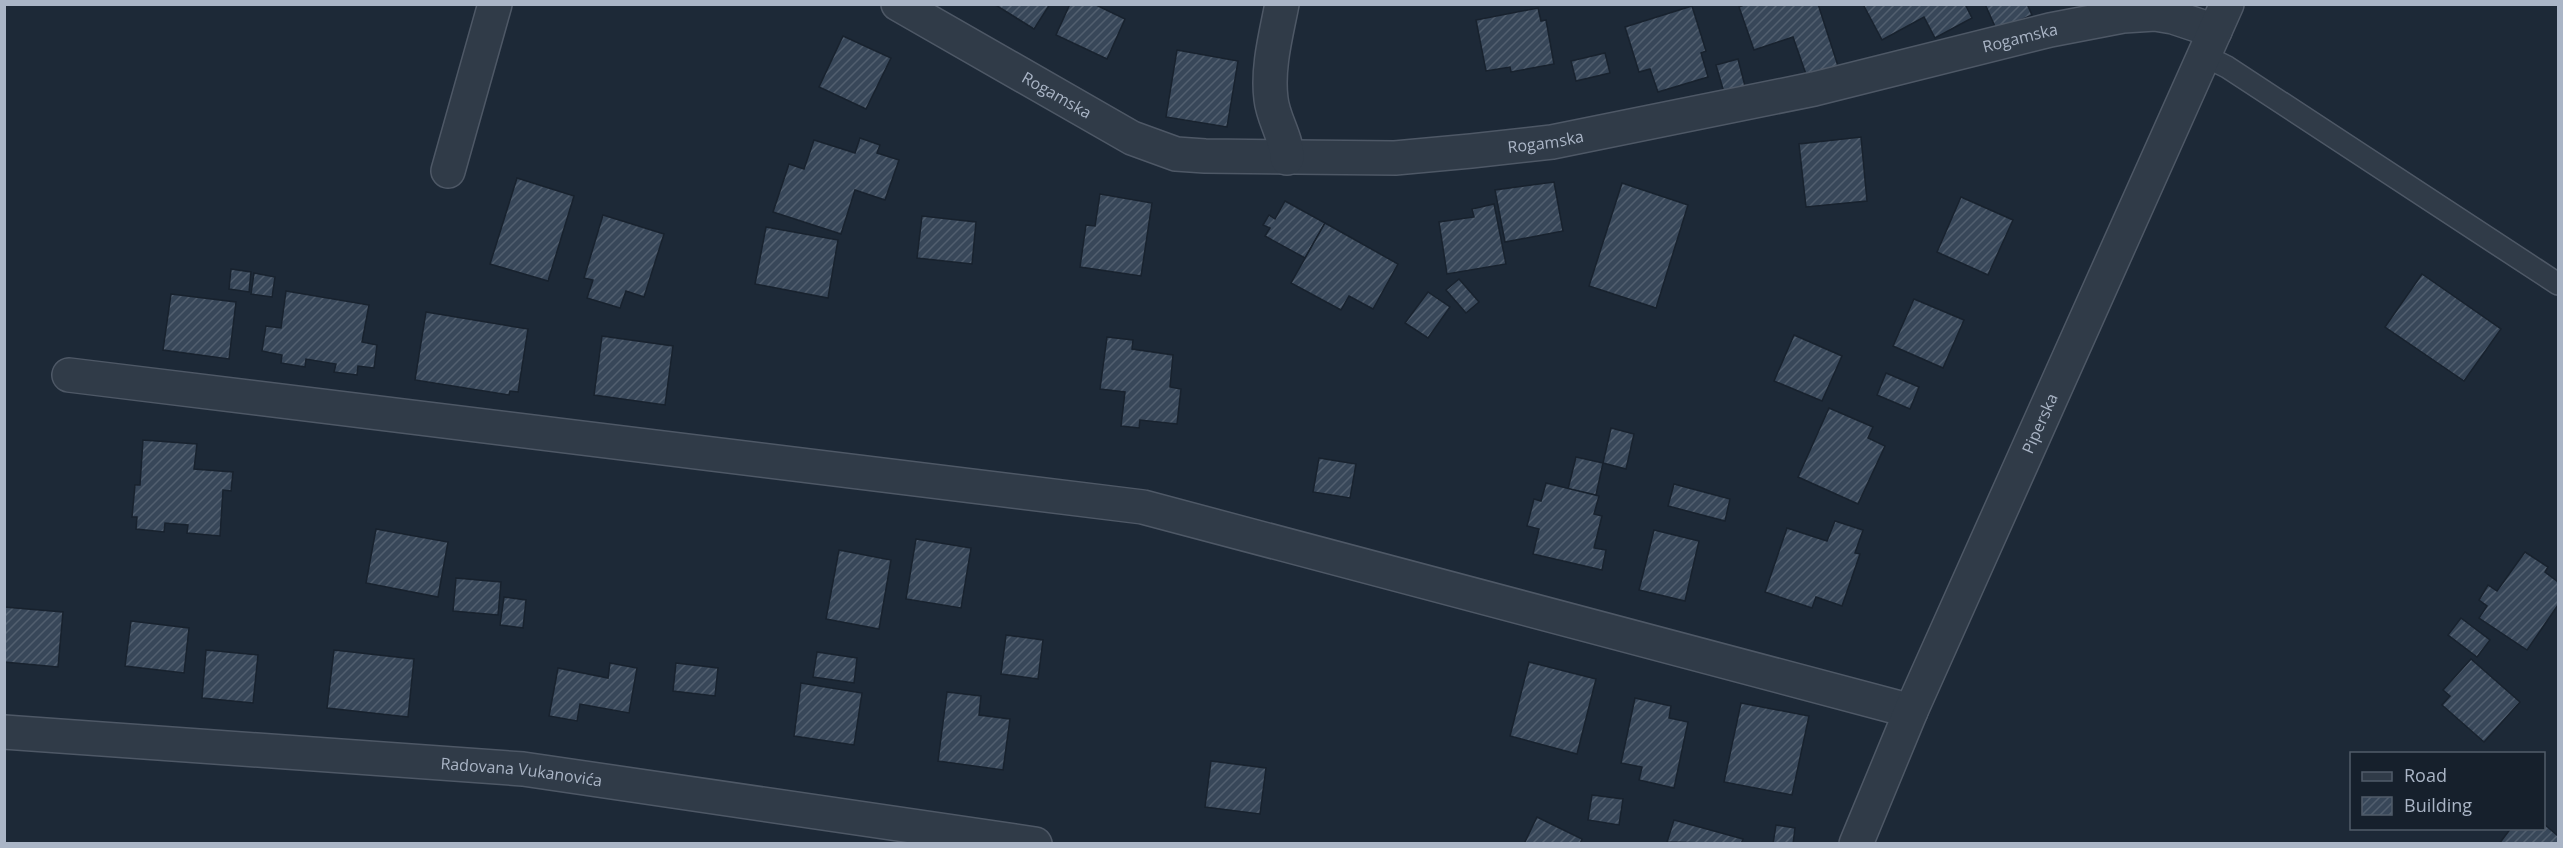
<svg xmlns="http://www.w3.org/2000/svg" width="2563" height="848" font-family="'Open Sans',sans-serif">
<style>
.building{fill:url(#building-hatch);stroke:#18222e;stroke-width:1.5}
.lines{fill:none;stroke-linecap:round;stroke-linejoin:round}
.service-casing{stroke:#4e5866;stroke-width:24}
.minor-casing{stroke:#4e5866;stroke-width:36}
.service{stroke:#303b48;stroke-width:21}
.minor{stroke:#303b48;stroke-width:33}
.labels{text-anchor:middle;stroke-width:4.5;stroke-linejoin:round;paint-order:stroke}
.street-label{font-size:16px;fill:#aab5c6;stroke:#16202c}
</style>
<defs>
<pattern id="building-hatch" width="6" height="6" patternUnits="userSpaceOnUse" patternTransform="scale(1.5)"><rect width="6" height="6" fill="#384759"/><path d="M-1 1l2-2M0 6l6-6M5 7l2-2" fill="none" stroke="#525f6f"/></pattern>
</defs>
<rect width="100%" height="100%" fill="#1d2937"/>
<!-- building -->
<g class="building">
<path d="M994 4H1050L1034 29Z"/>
<path d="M1070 4H1094L1125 19 1107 59 1056 35Z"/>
<path d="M1746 4H1818L1838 66 1807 77 1793 37 1754 50 1739 7Z"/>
<path d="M1867 4H1965L1972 18 1935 38 1924 17 1882 40 1864 6Z"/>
<path d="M1985 4H2027L2032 15 1997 31Z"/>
<path d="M1692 6 1706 51 1701 53 1708 77 1658 92 1650 69 1639 72 1625 27Z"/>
<path d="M1538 8 1541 21 1546 20 1554 64 1511 72 1510 67 1486 71 1476 20Z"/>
<path d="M843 36 891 58 866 109 819 87Z"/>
<path d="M1177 50 1238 61 1227 127 1166 117Z"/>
<path d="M1605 53 1610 73 1576 81 1571 61Z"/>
<path d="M1738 59 1746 90 1725 96 1716 65Z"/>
<path d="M1861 137 1867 201 1806 207 1799 144Z"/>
<path d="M860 138 880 145 877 153 899 160 885 200 855 190 841 234 773 212 789 164 804 169 814 140 855 153Z"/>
<path d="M517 178 574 196 548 281 490 264Z"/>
<path d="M1554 182 1563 231 1505 242 1495 190Z"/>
<path d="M1622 183 1688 205 1656 308 1589 286Z"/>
<path d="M1100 194 1152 203 1141 276 1080 267 1086 225 1095 226Z"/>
<path d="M1961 197 2013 220 1988 275 1937 252Z"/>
<path d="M1285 201 1325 223 1305 258 1265 236 1270 228 1263 225 1269 215 1275 219Z"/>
<path d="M1494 204 1506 264 1447 274 1439 222 1474 217 1472 209Z"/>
<path d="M603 215 664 234 644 297 626 291 620 308 587 298 593 280 584 278Z"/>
<path d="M922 216 976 222 972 264 917 258Z"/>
<path d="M1325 223 1398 264 1373 309 1349 296 1341 310 1291 283Z"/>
<path d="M766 227 838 240 828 298 755 284Z"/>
<path d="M231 269 251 272 249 292 229 289Z"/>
<path d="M254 273 275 277 272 297 251 294Z"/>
<path d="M2422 274 2501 329 2464 381 2385 327Z"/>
<path d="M1459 279 1479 302 1466 313 1446 290Z"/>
<path d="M286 291 369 305 362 342 377 345 374 368 358 366 357 375 334 372 336 364 306 359 305 367 281 363 282 355 262 351 266 326 281 328Z"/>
<path d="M1428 292 1450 307 1428 338 1405 323Z"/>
<path d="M171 294 236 302 229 359 163 350Z"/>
<path d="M1914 299 1964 320 1943 368 1893 346Z"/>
<path d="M426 312 528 329 518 392 510 391 509 395 415 380Z"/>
<path d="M1794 335 1842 356 1822 401 1774 381Z"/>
<path d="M602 336 673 346 665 405 594 395Z"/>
<path d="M1107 337 1133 340 1132 349 1173 355 1170 387 1181 389 1177 424 1140 420 1139 428 1121 426 1125 392 1100 389Z"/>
<path d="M1886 373 1919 387 1910 409 1877 395Z"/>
<path d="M1829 408 1873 427 1868 438 1885 446 1858 504 1798 477Z"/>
<path d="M1611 428 1634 434 1626 469 1603 463Z"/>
<path d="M143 440 197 444 194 469 233 472 231 491 223 490 220 536 187 533 188 525 165 523 164 532 136 529 137 517H132L135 485H140Z"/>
<path d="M1576 457 1603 463 1596 495 1568 489Z"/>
<path d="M1319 458 1356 464 1350 498 1313 492Z"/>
<path d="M1546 483 1599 496 1594 514 1602 516 1594 548 1606 550 1602 570 1533 554 1539 529 1527 526 1534 499 1541 501Z"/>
<path d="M1674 484 1730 499 1725 521 1668 506Z"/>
<path d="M1835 521 1863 530 1855 553 1860 554 1842 606 1816 597 1812 608 1765 592 1787 528 1827 541Z"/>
<path d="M376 529 448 542 438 597 366 583Z"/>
<path d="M1654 530 1699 541 1685 601 1639 590Z"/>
<path d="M916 539 971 548 961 608 906 599Z"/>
<path d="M839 550 891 560 879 629 826 619Z"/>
<path d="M2525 552 2548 567 2545 572 2558 582V605L2527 650 2479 618 2487 606 2479 600 2488 585 2497 591Z"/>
<path d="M456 578 501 582 498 615 453 611Z"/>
<path d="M504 597 526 600 523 628 500 625Z"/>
<path d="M4 607 63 612 58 667 4 662Z"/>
<path d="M2461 618 2490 640 2477 657 2448 635Z"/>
<path d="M131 621 189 628 184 673 125 666Z"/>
<path d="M1006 635 1043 640 1038 679 1001 674Z"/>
<path d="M206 650 258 655 253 703 202 698Z"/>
<path d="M334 650 414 659 408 717 327 708Z"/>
<path d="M817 652 857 658 854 683 813 677Z"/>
<path d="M2471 659 2520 702 2484 742 2442 705 2450 696 2443 690Z"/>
<path d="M1529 662 1596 679 1577 754 1510 736Z"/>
<path d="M610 663 637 668 629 713 580 704 577 721 549 716 558 668 608 678Z"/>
<path d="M676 663 718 668 715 696 673 691Z"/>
<path d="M801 683 862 693 854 745 794 736Z"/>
<path d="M947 692 981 696 979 715 1010 719 1003 770 938 761Z"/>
<path d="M1635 698 1671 706 1669 718 1688 722 1674 788 1639 780 1642 767 1621 763Z"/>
<path d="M1741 703 1809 716 1792 795 1724 782Z"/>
<path d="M1211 761 1266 768 1260 814 1205 807Z"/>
<path d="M1592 795 1623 799 1619 825 1588 820Z"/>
<path d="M1537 817 1582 839 1580 844H1524Z"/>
<path d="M1674 820 1743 839 1741 844 1667 842Z"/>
<path d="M2544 824 2558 836V844H2499L2511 828H2544Z"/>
<path d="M1776 825 1795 828 1793 844H1773Z"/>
</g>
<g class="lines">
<!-- service casing -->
<g class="service-casing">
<path id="service" d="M2205 56 2227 67 2558 284"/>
</g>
<!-- minor casing -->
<g class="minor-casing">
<g id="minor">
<path id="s1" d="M898 4 1132 138 1176 154 1205 156 1395 158 1471 151 1552 142 1814 89 2050 30 2123 16 2155 14 2173 17 2215 31"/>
<path d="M1282 4C1276 35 1267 68 1271 99 1273 119 1287 138 1287 158"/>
<path d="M448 171 495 4"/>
<path d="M69 375 1143 507 1911 711"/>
<path id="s2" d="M4 732 523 769 1035 844"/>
<path id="s3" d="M1856 844 1911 711 2227 4"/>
</g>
</g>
<!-- service -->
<use href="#service" class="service"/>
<!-- minor -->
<use href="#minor" class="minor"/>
</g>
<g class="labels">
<!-- street labels -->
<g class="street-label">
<text dy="6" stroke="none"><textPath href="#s1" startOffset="1173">Rogamska</textPath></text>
<text dy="6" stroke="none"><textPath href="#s1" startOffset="183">Rogamska</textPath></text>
<text dy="6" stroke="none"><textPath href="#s1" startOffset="687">Rogamska</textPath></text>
<text dy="6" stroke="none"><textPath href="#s3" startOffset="459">Piperska</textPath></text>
<text dy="6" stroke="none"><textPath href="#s2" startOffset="519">Radovana Vukanovića</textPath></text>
</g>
</g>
<!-- border -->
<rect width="2563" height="848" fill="none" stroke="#aab5c6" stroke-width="12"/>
<!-- legend -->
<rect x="2350" y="752" width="195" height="78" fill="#16202c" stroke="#515c6a" stroke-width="1.5"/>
<rect x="2362" y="772" width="30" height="9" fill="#303b48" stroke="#515c6a" stroke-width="1.5"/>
<text x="2404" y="782" font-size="18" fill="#aab5c6">Road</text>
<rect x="2362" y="797" width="30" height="18" fill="url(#building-hatch)" stroke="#515c6a" stroke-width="1.5"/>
<text x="2404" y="812" font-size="18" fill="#aab5c6">Building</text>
</svg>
